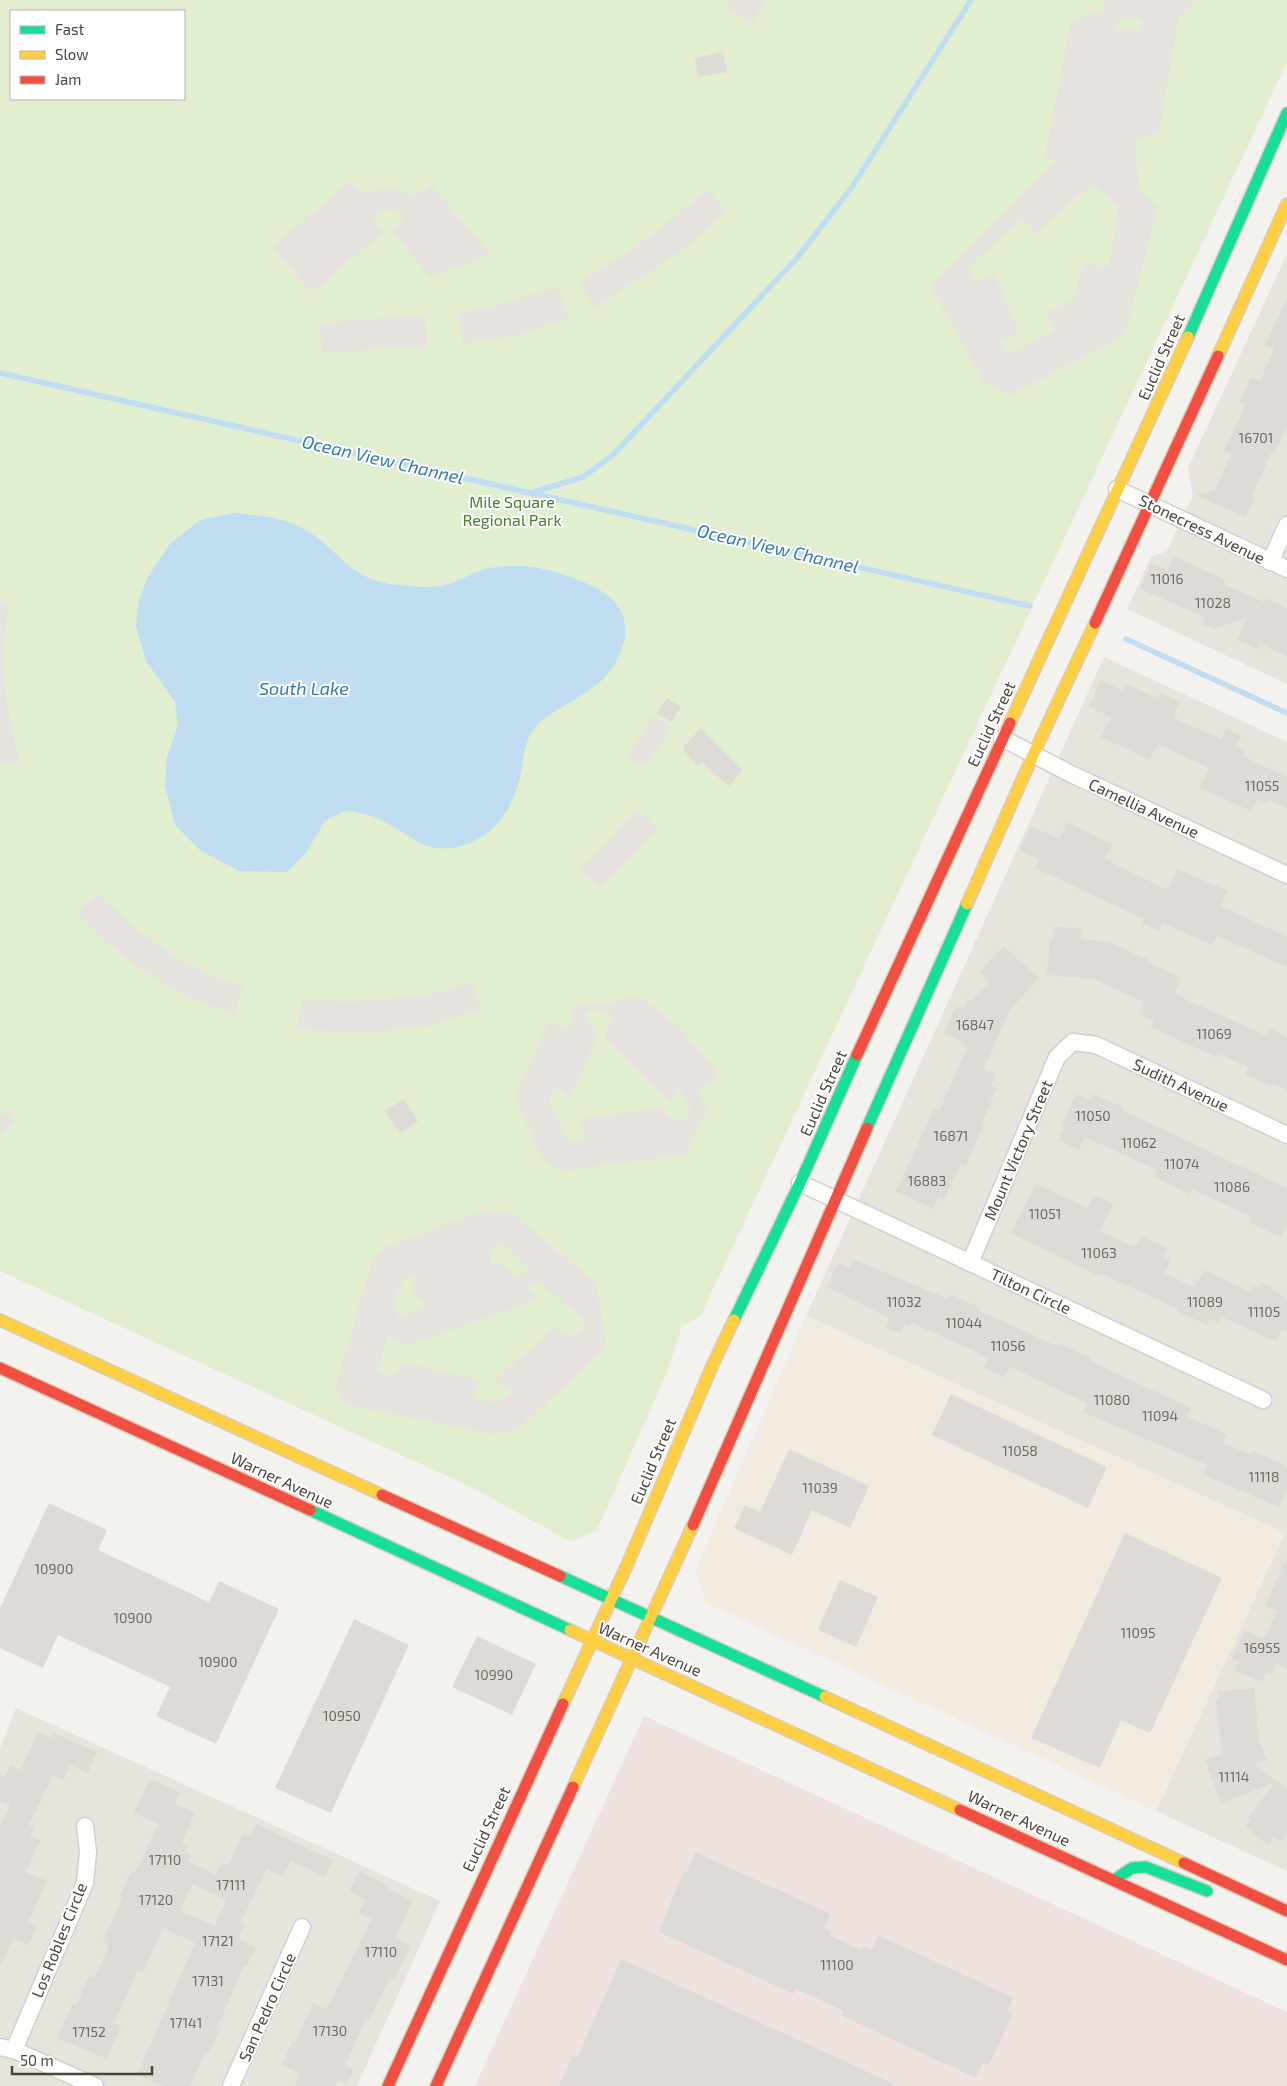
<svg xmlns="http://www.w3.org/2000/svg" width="1287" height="2086" font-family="'Exo 2',sans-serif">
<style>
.residential{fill:#e7e4dc}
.commercial{fill:#f3ebdf}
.medical{fill:#eee3df}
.green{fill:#e1eecf;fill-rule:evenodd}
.parking{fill:#e6e3df;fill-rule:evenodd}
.water{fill:#c0ddf1}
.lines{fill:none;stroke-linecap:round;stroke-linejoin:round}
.stream{stroke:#c0ddf1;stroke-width:5.5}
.building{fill:#dedbd6;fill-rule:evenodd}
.street-casing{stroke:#d2d0cb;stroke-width:19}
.fast-casing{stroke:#d6cebb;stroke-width:14}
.slow-casing{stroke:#d6cebb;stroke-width:14}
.jam-casing{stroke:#d6cebb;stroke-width:14}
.street{stroke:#fdfdfc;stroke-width:16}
.fast{stroke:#16e098;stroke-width:11}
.slow{stroke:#ffcf43;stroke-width:11}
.jam{stroke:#f24e42;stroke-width:11}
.labels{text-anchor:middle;stroke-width:4;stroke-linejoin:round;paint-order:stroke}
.number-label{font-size:14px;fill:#706a61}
.street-label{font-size:16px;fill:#4b4439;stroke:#fff}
.park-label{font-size:16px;fill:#4a7f2a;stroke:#fff}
.water-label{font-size:18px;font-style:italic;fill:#2e7ab2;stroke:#fff}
</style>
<rect width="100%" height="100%" fill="#f4f2ee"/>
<!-- residential -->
<g class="residential">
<path d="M1287 254V684L1127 609 1151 557 1167 551 1193 496 1188 468Z"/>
<path d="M1104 657 1287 742V1871L1156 1811 1285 1533 806 1316Z"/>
<path d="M16 1708 440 1901 357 2086H0V1748Z"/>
</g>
<!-- commercial -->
<path class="commercial" d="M806 1316 1285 1533 1156 1811 706 1603 695 1571Z"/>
<!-- medical -->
<path class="medical" d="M644 1716 1287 2012V2086H475Z"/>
<!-- green -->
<path class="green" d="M0 0H1287V62L700 1317 682 1326 667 1372 597 1530 571 1542 471 1487 0 1271ZM11 11H184V99H11Z"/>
<!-- parking -->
<g class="parking">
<path d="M731 0H766L752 23 726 8Z"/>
<path d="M1103 0H1197L1179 16 1159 131 1135 140 1139 190 1158 208 1124 336 1010 395 984 383 930 285 1059 159 1044 161 1071 22 1103 9ZM1134 17 1142 23 1141 28 1137 32 1126 28 1119 32 1115 30V25ZM1092 184 1119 206 1109 267 1084 264 1074 299 1047 313 1055 330 1006 356 999 343 1019 331 994 273 976 282 968 268 1022 218 1036 233Z"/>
<path d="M351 181 365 195 378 189 390 188 414 197 431 185 490 254 431 277 391 231 404 218 399 212 390 209 382 211 372 217 384 232 312 292 271 247Z"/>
<path d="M708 190 726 211 687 247 595 308 579 280 627 254Z"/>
<path d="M557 287 569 317 520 335 463 344 458 313 498 305Z"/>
<path d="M425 315 427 346 322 353 320 323Z"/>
<path d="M0 602 8 603 3 656 6 699 19 761 0 765Z"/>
<path d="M653 716 671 728 644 768 627 758Z"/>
<path d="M637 809 657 828 600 889 579 870Z"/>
<path d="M98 894 131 925 170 954 210 974 243 987 234 1015 184 995 146 972 105 941 76 912Z"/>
<path d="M473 982 482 1010 426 1026 362 1033 297 1029 302 1000 355 1002 429 995Z"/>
<path d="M636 995 677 1025 720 1076 698 1089 707 1111 685 1155 560 1171 542 1158 515 1098 548 1022 567 1029 577 1005 616 1002ZM593 1008 612 1017 605 1037 670 1103 680 1088 691 1111 685 1120 672 1121 662 1108 578 1119 586 1139 568 1142 549 1101 556 1086 570 1099 598 1035 583 1017Z"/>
<path d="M0 1113 12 1115 13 1122 0 1135Z"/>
<path d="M482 1211 513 1214 596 1283 607 1348 516 1430 493 1434 345 1404 335 1389 372 1262 384 1248ZM503 1244 530 1269 516 1277 498 1261 489 1264 493 1247ZM414 1275 412 1291 428 1306 398 1317 396 1296 404 1278ZM538 1281 587 1322 573 1337 554 1328 493 1381 511 1391 498 1403 473 1397 482 1380 403 1363 391 1377 378 1370 388 1335 407 1345 538 1300 527 1288Z"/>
</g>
<!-- water -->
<path class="water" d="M234 513C257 515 284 517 304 529 341 550 349 581 398 585 411 586 429 588 441 586 458 583 473 571 490 568 520 562 550 568 578 580 592 586 608 592 617 605 625 616 627 628 624 641 613 683 587 691 554 712 549 716 541 720 537 725 523 741 524 758 520 777 514 804 497 833 470 843 426 859 415 836 379 819 370 814 357 813 346 810L325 821 306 853 287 872 240 871 201 851 175 825 165 786 167 757 178 725 175 702 146 661 136 626 139 600 148 577 169 545 200 520Z"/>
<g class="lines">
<!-- stream -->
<g class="stream">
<path d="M0 373 1030 606"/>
<path d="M534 492 583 477 613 455 798 257 852 187 971 0"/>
<path d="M1126 639 1287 713"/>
</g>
</g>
<!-- building -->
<g class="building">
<path d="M723 52 727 72 698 77 695 58Z"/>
<path d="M1287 298V427L1274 455 1271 453 1252 496 1255 497 1246 517 1196 495 1215 490 1231 454 1224 451 1246 404 1240 401 1251 377 1260 381 1274 349 1265 345Z"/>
<path d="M1174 556 1225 580 1223 584 1264 602 1266 598 1287 608V656L1260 644 1258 649 1237 640 1247 618 1214 629 1202 624 1205 617 1140 589 1151 563 1167 570Z"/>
<path d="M1101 680 1123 691 1126 684 1157 698 1160 693 1180 702 1173 718 1221 739 1226 728 1241 736 1236 746 1245 750 1242 756 1287 777V808L1269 800 1268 804 1257 799 1251 811 1200 788 1209 768 1158 744 1150 760 1101 737 1111 717 1089 707Z"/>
<path d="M667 698 681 707 671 722 657 713Z"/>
<path d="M701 728 743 770 729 786 701 762 698 766 684 752V746Z"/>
<path d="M1067 822 1112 844 1105 859 1168 890 1177 869 1228 891 1221 906 1287 937V967L1217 936 1212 945 1163 923 1159 931 1142 923 1144 919 1035 868 1039 860 1020 851 1031 826 1059 839Z"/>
<path d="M1055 926 1082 929 1081 939 1109 942 1149 960 1147 962 1181 978 1175 992 1187 1000 1265 1035 1269 1028 1287 1037V1090L1273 1084 1272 1087 1245 1074 1248 1067 1219 1054 1218 1058 1151 1027 1154 1021 1139 1014 1144 1002 1094 979 1047 975 1050 939H1053Z"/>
<path d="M1003 946 1039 978 1009 1011 984 1069 996 1074 991 1086 997 1088 981 1125 983 1126 965 1167 961 1164 944 1200 938 1197 933 1209 896 1191 934 1109 939 1111 967 1048 964 1047 965 1043 944 1033 956 1006 963 1009 967 999 971 1001 989 982 980 972Z"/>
<path d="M1076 1094 1090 1101 1093 1094 1123 1107 1122 1110 1287 1188V1224L1281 1237 1250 1223 1252 1217 1192 1189 1189 1194 1154 1177 1157 1170 1085 1137 1079 1150 1058 1140 1064 1127 1062 1126Z"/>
<path d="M404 1099 418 1121 400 1133 385 1111Z"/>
<path d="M1036 1184 1088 1208 1094 1195 1113 1204 1100 1231 1132 1246H1136L1141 1236 1167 1248 1163 1257 1170 1261 1164 1273 1194 1287 1204 1270 1250 1292 1253 1286 1258 1288 1261 1282 1271 1287 1287 1301V1331L1282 1329 1276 1342 1222 1317 1219 1323 1210 1319 1207 1325 1177 1311 1178 1309 1100 1273 1099 1276 1011 1233Z"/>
<path d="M853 1259 948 1299 950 1294 981 1308 980 1311 1059 1347 1060 1344 1091 1358 1090 1361 1191 1408 1187 1416 1227 1435 1223 1443 1252 1455 1253 1451 1287 1466V1489L1279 1507 1202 1474 1207 1465 1083 1412 1087 1403 1014 1369 1008 1368 1004 1377 984 1368 988 1359 978 1354 979 1353 912 1323 910 1327 904 1325 900 1334 885 1327 889 1318 827 1287 838 1263 849 1268Z"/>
<path d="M951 1394 1107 1467 1088 1508 932 1435Z"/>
<path d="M789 1449 869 1486 850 1528 812 1510 792 1555 734 1528 745 1505 760 1512Z"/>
<path d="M49 1503 107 1530 98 1550 209 1602 219 1581 279 1609 216 1744 156 1716 170 1687 58 1635 43 1668 0 1648V1608Z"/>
<path d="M1125 1533 1222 1578 1150 1733 1121 1720 1100 1768 1031 1738Z"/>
<path d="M1287 1557V1669L1276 1664 1272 1674 1266 1672 1261 1682 1234 1670 1239 1661 1232 1658 1245 1630 1264 1639 1277 1611 1265 1605Z"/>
<path d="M840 1580 878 1597 856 1647 818 1630Z"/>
<path d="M354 1619 409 1645 331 1813 275 1788Z"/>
<path d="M477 1636 536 1664 512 1715 452 1687Z"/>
<path d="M1254 1688 1259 1740 1267 1760 1255 1764 1287 1789V1834L1281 1842 1274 1837 1269 1845 1245 1827 1251 1820 1248 1817 1275 1783 1221 1803 1205 1760 1222 1754 1216 1700H1219L1218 1691Z"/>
<path d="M38 1732 52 1738 54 1733 97 1752 88 1773 70 1765 64 1780 53 1775 29 1825 34 1827 30 1836 40 1841 26 1872 47 1881 28 1922 37 1926 28 1945 13 1938 0 1967V1827L10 1805 0 1801V1775L5 1777 10 1765 21 1770Z"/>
<path d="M150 1779 180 1792 175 1804 195 1813 181 1844 187 1847 185 1852 191 1854 188 1861 216 1875 222 1862 228 1865 243 1834 250 1837 256 1824 333 1860 325 1877 291 1861 283 1877 267 1869 241 1922 245 1924 238 1939 256 1947 247 1966 244 1965 218 2026 221 2027 209 2053 206 2051 190 2086H163L137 2075 195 1943 163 1928 143 1972 138 1970 114 2023 121 2026 107 2059 57 2038 72 2005 76 2006 89 1976 94 1979 109 1946 103 1941 123 1897 120 1896 131 1871 135 1873 158 1824 134 1813ZM192 1884 226 1900 215 1926 180 1911Z"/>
<path d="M695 1852 831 1914 824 1928 832 1931 830 1936 862 1950 864 1946 872 1950 878 1935 1014 1998 1007 2011 1013 2014 989 2065 983 2063 976 2078 842 2016 844 2011 796 1989 793 1994 659 1932 683 1872 686 1873Z"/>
<path d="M359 1871 389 1886 388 1889 413 1901 395 1938 411 1946 394 1979 390 1977 369 2020 366 2018 345 2066 354 2070 347 2084 338 2080 336 2086H295L300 2074 282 2065 292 2042 295 2043 313 2003 327 2009 372 1919 359 1913 366 1899 349 1892Z"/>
<path d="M621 1959 836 2057 898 2086H559L572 2056 577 2058Z"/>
</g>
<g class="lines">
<!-- street casing -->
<g class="street-casing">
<g id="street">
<path d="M1117 489 1287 569"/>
<path d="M1270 562 1287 525"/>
<path d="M1002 738 1069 773 1287 875"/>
<path d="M800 1183 1263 1400"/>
<path d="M970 1263 1057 1057 1073 1042 1096 1045 1287 1135"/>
<path d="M0 2047 14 2050 95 2086"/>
<path d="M14 2050 85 1883 88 1852 85 1826"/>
<path d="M231 2086 302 1927"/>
</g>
</g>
<!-- fast casing -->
<g class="fast-casing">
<g id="fast">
<path d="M1188 337 1287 113"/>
<path d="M867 1128 967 904"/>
<path d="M734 1320 800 1183 857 1055"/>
<path d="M310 1510 570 1630"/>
<path d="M560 1576 825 1697"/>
<path d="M1114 1880 1132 1868 1146 1867 1207 1891"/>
</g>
</g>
<!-- slow casing -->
<g class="slow-casing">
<g id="slow">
<path d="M1218 356 1287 204"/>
<path d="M1010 723 1188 337"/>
<path d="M967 904 1034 753 1095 623"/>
<path d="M0 1320 382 1495"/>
<path d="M570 1630 960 1810"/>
<path d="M825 1697 1184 1863"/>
<path d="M563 1704 628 1563 713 1364 734 1320"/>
<path d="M573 1787 693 1525"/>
</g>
</g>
<!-- jam casing -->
<g class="jam-casing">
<g id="jam">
<path d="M1095 623 1218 356"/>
<path d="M857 1055 1010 723"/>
<path d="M0 1368 310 1510"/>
<path d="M382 1495 560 1576"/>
<path d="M693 1525 867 1128"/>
<path d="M960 1810 1287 1960"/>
<path d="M1184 1863 1287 1911"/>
<path d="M388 2086 563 1704"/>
<path d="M436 2086 573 1787"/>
</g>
</g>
<!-- street -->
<use href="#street" class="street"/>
<!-- fast -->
<use href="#fast" class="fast"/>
<!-- slow -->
<use href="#slow" class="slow"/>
<!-- jam -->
<use href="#jam" class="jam"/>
</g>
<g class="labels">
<!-- number labels -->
<g class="number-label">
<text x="1256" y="443">16701</text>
<text x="1167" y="584">11016</text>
<text x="1213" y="608">11028</text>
<text x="1262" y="791">11055</text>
<text x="975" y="1030">16847</text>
<text x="1214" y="1039">11069</text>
<text x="1093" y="1121">11050</text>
<text x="951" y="1141">16871</text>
<text x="1139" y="1148">11062</text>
<text x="1182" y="1169">11074</text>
<text x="927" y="1186">16883</text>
<text x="1232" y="1192">11086</text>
<text x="1045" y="1219">11051</text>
<text x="1099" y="1258">11063</text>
<text x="904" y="1307">11032</text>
<text x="1205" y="1307">11089</text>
<text x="1264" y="1317">11105</text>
<text x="964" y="1328">11044</text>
<text x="1008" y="1351">11056</text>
<text x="1112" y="1405">11080</text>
<text x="1160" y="1421">11094</text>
<text x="1020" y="1456">11058</text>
<text x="1264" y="1482">11118</text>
<text x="820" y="1493">11039</text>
<text x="54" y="1574">10900</text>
<text x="133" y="1623">10900</text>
<text x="1138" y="1638">11095</text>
<text x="1262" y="1653">16955</text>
<text x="218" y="1667">10900</text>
<text x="494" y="1680">10990</text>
<text x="342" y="1721">10950</text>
<text x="1234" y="1782">11114</text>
<text x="165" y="1865">17110</text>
<text x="231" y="1890">17111</text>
<text x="156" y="1905">17120</text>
<text x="218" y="1946">17121</text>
<text x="381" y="1957">17110</text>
<text x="837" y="1970">11100</text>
<text x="208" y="1986">17131</text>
<text x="186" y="2028">17141</text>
<text x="330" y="2036">17130</text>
<text x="89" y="2037">17152</text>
</g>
<!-- street labels -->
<g class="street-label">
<text transform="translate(1161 357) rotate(-66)" y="6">Euclid Street</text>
<text transform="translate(1202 529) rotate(26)" y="6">Stonecress Avenue</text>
<text transform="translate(991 724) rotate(-65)" y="6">Euclid Street</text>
<text transform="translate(1144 808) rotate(25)" y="6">Camellia Avenue</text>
<text transform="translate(1181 1085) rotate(25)" y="6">Sudith Avenue</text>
<text transform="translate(823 1093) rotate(-66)" y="6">Euclid Street</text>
<text transform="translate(1018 1150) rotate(-67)" y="6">Mount Victory Street</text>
<text transform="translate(1031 1291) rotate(25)" y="6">Tilton Circle</text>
<text transform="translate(653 1461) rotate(-67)" y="6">Euclid Street</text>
<text transform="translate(282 1480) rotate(25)" y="6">Warner Avenue</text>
<text transform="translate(650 1649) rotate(24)" y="6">Warner Avenue</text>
<text transform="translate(1019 1818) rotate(25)" y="6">Warner Avenue</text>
<text transform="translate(486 1829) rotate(-65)" y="6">Euclid Street</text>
<text transform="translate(59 1940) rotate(-68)" y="6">Los Robles Circle</text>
<text transform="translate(267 2007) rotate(-66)" y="6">San Pedro Circle</text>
</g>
<!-- park labels -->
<g class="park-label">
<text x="512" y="508">Mile Square<tspan x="512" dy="18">Regional Park</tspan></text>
</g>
<!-- water labels -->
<g class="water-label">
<text transform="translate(383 460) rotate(13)" y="6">Ocean View Channel</text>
<text transform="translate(778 549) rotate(13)" y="6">Ocean View Channel</text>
<text x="304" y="695">South Lake</text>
</g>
</g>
<!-- legend -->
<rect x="10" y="10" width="175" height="90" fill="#ffffff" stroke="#b7b4b0"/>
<rect x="20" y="26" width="25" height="8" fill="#16e098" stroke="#b7b4b0"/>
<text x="55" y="35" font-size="15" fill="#4b4439">Fast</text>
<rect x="20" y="51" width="25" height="8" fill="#ffcf43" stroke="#b7b4b0"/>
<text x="55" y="60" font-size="15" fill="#4b4439">Slow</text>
<rect x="20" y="76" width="25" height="8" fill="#f24e42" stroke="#b7b4b0"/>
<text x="55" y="85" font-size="15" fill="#4b4439">Jam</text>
<!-- scale -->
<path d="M12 2066v8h140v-8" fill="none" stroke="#4b4439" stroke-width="2.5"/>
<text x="20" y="2066" font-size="15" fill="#4b4439" stroke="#ffffff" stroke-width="4" paint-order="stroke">50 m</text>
</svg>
